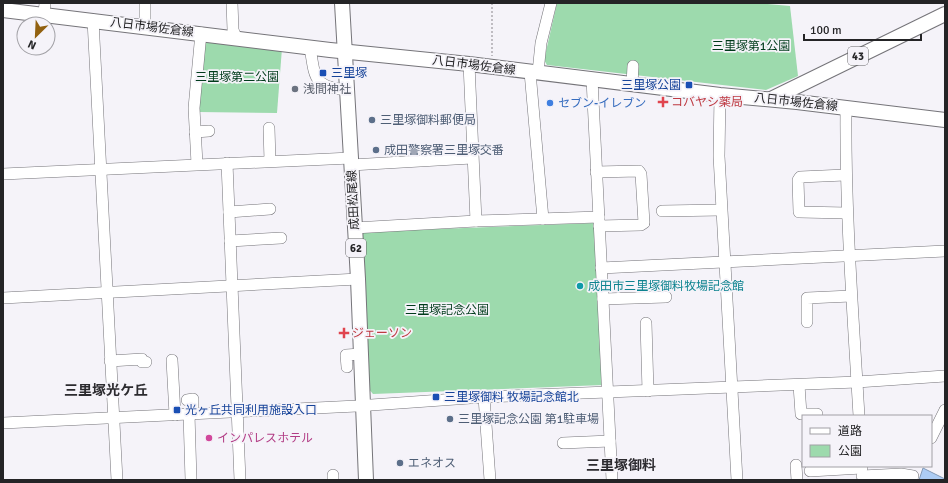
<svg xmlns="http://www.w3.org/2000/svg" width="948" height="483" font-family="Signika,'Noto Sans JP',sans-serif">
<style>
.green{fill:#9ddaad}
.water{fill:#adccf4;stroke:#849ab6}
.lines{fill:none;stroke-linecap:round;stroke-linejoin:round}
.minor-casing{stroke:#757479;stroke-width:12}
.major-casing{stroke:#757479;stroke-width:16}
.path{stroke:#adabb0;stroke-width:1.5;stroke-dasharray:2 2;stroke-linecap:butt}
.minor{stroke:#fff;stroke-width:11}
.major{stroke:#fff;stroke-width:14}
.transit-dot{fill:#1a4fb4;stroke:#f5f3f9;stroke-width:1.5}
.worship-dot{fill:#6b7280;stroke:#f5f3f9;stroke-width:1.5}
.health-dot{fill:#e0444e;stroke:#f5f3f9;stroke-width:1.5}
.shop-dot{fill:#3f7fe0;stroke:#f5f3f9;stroke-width:1.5}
.service-dot{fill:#5c6f8a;stroke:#f5f3f9;stroke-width:1.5}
.culture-dot{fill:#0f9aa8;stroke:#f5f3f9;stroke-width:1.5}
.hotel-dot{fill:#d1479c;stroke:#f5f3f9;stroke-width:1.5}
.labels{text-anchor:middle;stroke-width:3.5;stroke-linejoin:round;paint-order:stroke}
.shield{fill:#f5f3f9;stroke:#636265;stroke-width:1}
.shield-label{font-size:11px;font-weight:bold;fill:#242426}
.street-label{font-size:12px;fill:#242426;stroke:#f5f3f9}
.park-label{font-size:12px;fill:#003c1b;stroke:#f5f3f9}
.transit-label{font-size:12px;fill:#164399;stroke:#f5f3f9;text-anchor:start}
.worship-label{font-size:12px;fill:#5b616d;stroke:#f5f3f9;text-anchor:start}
.health-label{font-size:12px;fill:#be3a42;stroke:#f5f3f9;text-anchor:start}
.shop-label{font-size:12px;fill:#366cbe;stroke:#f5f3f9;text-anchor:start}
.service-label{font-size:12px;fill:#4e5e75;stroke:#f5f3f9;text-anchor:start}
.culture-label{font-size:12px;fill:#0d838f;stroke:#f5f3f9;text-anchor:start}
.hotel-label{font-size:12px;fill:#b23c85;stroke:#f5f3f9;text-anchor:start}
.quarter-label{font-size:14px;font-weight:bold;fill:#2c2b2f;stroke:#f5f3f9}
</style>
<rect width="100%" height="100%" fill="#f5f3f9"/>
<!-- green -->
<g class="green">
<path d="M557 3H757L790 6 798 76 766 90 547 65 544 60Z"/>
<path d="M205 38 282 48 277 113 198 112Z"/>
<path d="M595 223 603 385 373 394 367 387 360 232Z"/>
</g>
<!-- water -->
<path class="water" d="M923 468 945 479V480H919Z"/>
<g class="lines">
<!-- minor casing -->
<g class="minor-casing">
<g id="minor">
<path d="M232 3 233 30 236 37"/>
<path d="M44 14 45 3"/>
<path d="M93 20 117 480"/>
<path d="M145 26V3"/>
<path d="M310 47C315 78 313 87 347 90"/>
<path d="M469 64 476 221"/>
<path d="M530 72 543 219"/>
<path d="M538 72 541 43 551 3"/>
<path d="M592 79 612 480"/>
<path d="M632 84 633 66"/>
<path d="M720 95 719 156 737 480"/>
<path d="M846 108C845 211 853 313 859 416"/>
<path d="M269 128 270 161"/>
<path d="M195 132 209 131"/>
<path d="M227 163 240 480"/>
<path d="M197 164 194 108 201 33"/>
<path d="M351 165 472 158"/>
<path d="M596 172 639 171 641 174 644 223 641 225 599 226"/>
<path d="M3 174 351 158"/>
<path d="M845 175 800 177 798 180 799 212 847 213"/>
<path d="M662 211 721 210"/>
<path d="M229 212 270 209"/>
<path d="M354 228 476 221 599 217"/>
<path d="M230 241 281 238"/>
<path d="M601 268 945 251"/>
<path d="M3 298 358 279"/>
<path d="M603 299 666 297"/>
<path d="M807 322V298L851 296"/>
<path d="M646 323 648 391"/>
<path d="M172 360 175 415"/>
<path d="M110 361 142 359V362H146"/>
<path d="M347 367 346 355 361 354"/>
<path d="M799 385 801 414H817"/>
<path d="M484 397 490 480"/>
<path d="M187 400 193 399V414"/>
<path d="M189 414 191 480"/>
<path d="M3 423 357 406 484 397 857 382 945 376"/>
<path d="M931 438 945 410"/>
<path d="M563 443 610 441"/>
<path d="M796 465 797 480"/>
<path d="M810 471 862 468"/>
<path d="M333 475V480"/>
<path d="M862 476 901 474 913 476"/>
</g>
</g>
<!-- major casing -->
<g class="major-casing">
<g id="major">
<path d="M342 3 358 279 366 480"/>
<path d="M3 10 330 50 469 64 720 95 797 102 945 120"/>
<path d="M771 99 945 14"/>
</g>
</g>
<!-- path -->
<path class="path" d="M492 3V56"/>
<!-- minor -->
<use href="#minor" class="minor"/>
<!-- major -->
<use href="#major" class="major"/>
</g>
<!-- markers -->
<g class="transit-dot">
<rect x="319" y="69" width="8" height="8" rx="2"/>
<rect x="685" y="81" width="8" height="8" rx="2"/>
<rect x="432" y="393" width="8" height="8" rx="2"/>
<rect x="173" y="406" width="8" height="8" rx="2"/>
</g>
<circle class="worship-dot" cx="295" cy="89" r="4"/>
<g class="health-dot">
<path d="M661 96h4v4h4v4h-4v4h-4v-4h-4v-4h4z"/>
<path d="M342 327h4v4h4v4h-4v4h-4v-4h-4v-4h4z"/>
</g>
<circle class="shop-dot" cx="550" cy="103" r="4"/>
<g class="service-dot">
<circle cx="372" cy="120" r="4"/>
<circle cx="376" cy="150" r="4"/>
<circle cx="450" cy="419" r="4"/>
<circle cx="400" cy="463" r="4"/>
</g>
<circle class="culture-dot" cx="580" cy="286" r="4"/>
<circle class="hotel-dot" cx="209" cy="438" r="4"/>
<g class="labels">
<!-- shield labels -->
<g class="shield">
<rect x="848" y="47" width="20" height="18" rx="3"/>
<rect x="346" y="239" width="20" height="18" rx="3"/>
</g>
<g class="shield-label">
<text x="858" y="60">43</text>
<text x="356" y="252">62</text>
</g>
<!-- street labels -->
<g class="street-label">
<text transform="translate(152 27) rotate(7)" y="4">八日市場佐倉線</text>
<text transform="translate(474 65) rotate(7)" y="4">八日市場佐倉線</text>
<text transform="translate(796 102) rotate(6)" y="4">八日市場佐倉線</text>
<text transform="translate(353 200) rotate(-93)" y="4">成田松尾線</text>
</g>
<!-- park labels -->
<g class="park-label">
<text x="751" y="50">三里塚第1公園</text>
<text x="237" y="81">三里塚第二公園</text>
<text x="447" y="314">三里塚記念公園</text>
</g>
<!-- transit labels -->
<g class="transit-label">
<text x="331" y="77">三里塚</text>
<text x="681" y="89" text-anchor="end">三里塚公園</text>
<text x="444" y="401">三里塚御料 牧場記念館北</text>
<text x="185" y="414">光ヶ丘共同利用施設入口</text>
</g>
<!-- worship labels -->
<g class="worship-label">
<text x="303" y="93">浅間神社</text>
</g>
<!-- health labels -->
<g class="health-label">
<text x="671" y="106">コバヤシ薬局</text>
<text x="352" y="337">ジェーソン</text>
</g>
<!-- shop labels -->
<g class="shop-label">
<text x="558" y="107">セブン-イレブン</text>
</g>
<!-- service labels -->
<g class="service-label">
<text x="380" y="124">三里塚御料郵便局</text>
<text x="384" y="154">成田警察署三里塚交番</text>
<text x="458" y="423">三里塚記念公園 第1駐車場</text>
<text x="408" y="467">エネオス</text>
</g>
<!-- culture labels -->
<g class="culture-label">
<text x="588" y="290">成田市三里塚御料牧場記念館</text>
</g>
<!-- hotel labels -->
<g class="hotel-label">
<text x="217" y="442">インパレスホテル</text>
</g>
<!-- quarter labels -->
<g class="quarter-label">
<text x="106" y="395">三里塚光ケ丘</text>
<text x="621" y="470">三里塚御料</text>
</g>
</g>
<!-- border -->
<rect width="948" height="483" fill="none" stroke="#242426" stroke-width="8"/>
<!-- legend -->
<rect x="802" y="415" width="130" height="52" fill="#f5f3f9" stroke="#a1a0a5"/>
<rect x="810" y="428" width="20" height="6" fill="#ffffff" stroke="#a1a0a5"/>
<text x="838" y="435" font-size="12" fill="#242426">道路</text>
<rect x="810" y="445" width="20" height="12" fill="#9ddaad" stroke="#a1a0a5"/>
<text x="838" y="455" font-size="12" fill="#242426">公園</text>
<!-- north arrow -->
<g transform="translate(36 36) rotate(204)"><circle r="19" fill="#f5f3f9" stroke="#a1a0a5"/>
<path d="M0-3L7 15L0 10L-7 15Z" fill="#926110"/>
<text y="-6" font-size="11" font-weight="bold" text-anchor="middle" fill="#242426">N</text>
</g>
<!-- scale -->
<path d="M804 34v6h117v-6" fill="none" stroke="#242426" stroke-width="2"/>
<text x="810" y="34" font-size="12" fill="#242426" stroke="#f5f3f9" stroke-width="3" paint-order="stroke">100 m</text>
</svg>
